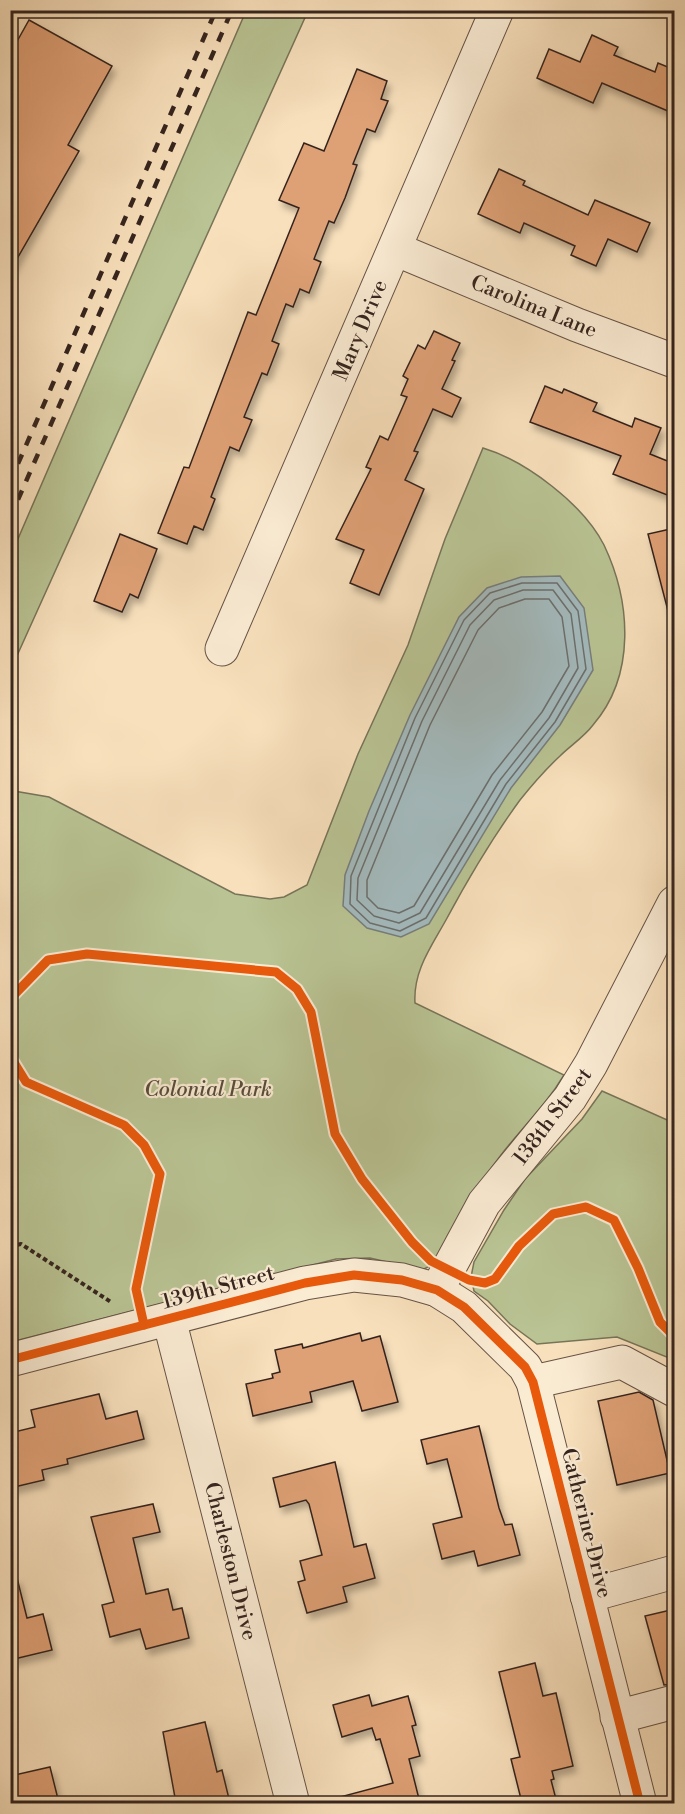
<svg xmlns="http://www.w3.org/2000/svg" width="685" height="1814" font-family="'Libre Bodoni',serif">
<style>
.green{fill:#b9c393;stroke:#777458;stroke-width:1.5}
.water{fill:#a3babd;stroke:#777e7d;stroke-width:1.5}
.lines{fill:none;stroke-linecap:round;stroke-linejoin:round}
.shore{stroke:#6c6f6e;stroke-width:1.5}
.building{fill:#dea074;stroke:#35241e;stroke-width:1.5;filter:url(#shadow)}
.minor-casing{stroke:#665346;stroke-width:35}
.path{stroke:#35241e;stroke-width:4;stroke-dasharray:4.5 3;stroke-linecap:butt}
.minor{stroke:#faebd3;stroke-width:33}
.rail{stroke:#35241e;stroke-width:4.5;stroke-dasharray:10 10;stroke-linecap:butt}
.cycleway-casing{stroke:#faebd3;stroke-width:13}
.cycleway{stroke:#e8590c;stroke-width:9}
.labels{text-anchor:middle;stroke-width:4.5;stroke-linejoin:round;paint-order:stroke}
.street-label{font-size:21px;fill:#35241e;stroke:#faebd3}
.park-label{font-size:21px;font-style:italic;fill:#564c3b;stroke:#faebd3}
</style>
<defs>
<filter id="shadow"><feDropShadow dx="3.5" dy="6" stdDeviation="3" flood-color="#0004"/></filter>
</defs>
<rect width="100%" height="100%" fill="#f8e0bc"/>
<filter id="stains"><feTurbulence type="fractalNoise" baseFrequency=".00333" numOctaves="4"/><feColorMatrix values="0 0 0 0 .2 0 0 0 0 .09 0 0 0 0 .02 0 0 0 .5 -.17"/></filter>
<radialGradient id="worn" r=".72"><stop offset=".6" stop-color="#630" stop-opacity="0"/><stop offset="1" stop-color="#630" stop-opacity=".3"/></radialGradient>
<!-- green -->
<g class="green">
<path d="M246 11H308L11 669V555Z"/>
<path d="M483 448C526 461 583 504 604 545 631 602 636 675 593 725 584 737 570 746 560 756 546 769 532 785 520 800 493 837 468 879 446 920 431 947 413 971 415 1003L564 1075C545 1107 523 1126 501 1155 475 1189 456 1225 436 1263L422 1270 370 1258 336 1259 11 1342 10 788 14 791 49 797 235 894 270 899 284 897 307 885 358 754 408 645 445 539Z"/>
<path d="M602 1091 674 1123V1360L617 1337 537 1344 510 1324 488 1301 474 1291 471 1277 474 1262 504 1210 525 1179 582 1119Z"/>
</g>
<!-- water -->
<path class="water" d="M560 576 584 608 593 670 560 725 511 788 429 924 401 937 367 928 343 906 345 875 369 811 410 715 459 617 487 588 521 577Z"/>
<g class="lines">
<!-- shore -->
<g class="shore">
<path d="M522 583H557L578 611 586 669 555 722 506 784 426 918 400 931 370 923 350 904 351 876 415 718 464 620 490 593Z"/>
<path d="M523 590H553L571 614 578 668 549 718 500 780 420 913 399 923 374 916 357 900 358 878 422 721 470 625 494 600Z"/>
<path d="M525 599H549L562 617 569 666 542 712 492 775 414 906 399 913 378 908 367 897V880L430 725 478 630 499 608Z"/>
</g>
</g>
<!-- building -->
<g class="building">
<path d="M29 20 112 66 68 145 79 151 10 271V54Z"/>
<path d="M592 35 618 47 614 55 655 72 658 63 675 70V114L602 83 593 103 537 78 549 49 580 62Z"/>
<path d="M357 69 387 81 381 99 388 101 375 132 367 129 353 164 357 165 345 198 334 223 329 221 314 259 321 262 309 293 300 289 293 307 286 304 272 341 279 344 267 375 262 373 244 417 252 420 239 451 230 447 211 497 215 499 203 530 194 526 187 544 158 533 184 467 189 468 248 312 256 315 299 208 279 200 304 143 324 151Z"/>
<path d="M499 169 525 181 523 185 588 215 595 200 650 223 637 252 608 239 596 266 571 255 575 246 524 223 520 233 478 214Z"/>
<path d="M434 331 460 343 452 360 455 361 442 389 461 398 452 417 433 409 414 451 418 452 405 480 424 489 379 595 350 583 364 550 336 539 371 469 366 467 380 436 388 440 407 397 401 395 408 379 403 376 418 345 425 349Z"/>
<path d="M545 386 562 393 564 389 597 403 593 411 632 427 635 418 661 428 650 454 675 464V498L613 474 621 456 530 422Z"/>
<path d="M675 528V610L668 611 648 534Z"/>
<path d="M120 534 157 549 138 598 130 594 122 612 94 601Z"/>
<path d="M360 1333 362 1341 380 1336 398 1402 362 1411 353 1381 310 1392 312 1402 253 1416 246 1384 273 1378 272 1374 280 1372 275 1350 302 1344 303 1348Z"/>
<path d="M639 1392 653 1400 670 1473 617 1485 598 1401Z"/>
<path d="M99 1394 106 1419 137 1411 144 1439 67 1459 68 1464 42 1470 44 1480 10 1488V1433L35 1427 31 1410Z"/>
<path d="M479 1426 499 1508 505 1525 512 1524 520 1555 478 1566 474 1551 442 1559 433 1524 462 1517 447 1459 427 1464 421 1440Z"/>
<path d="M335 1462 354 1547 366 1544 375 1578 343 1587 347 1602 307 1613 298 1582 305 1580 300 1561 322 1555 309 1504 306 1500 280 1507 273 1478Z"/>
<path d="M153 1504 160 1532 133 1538 146 1594 168 1589 173 1610 182 1608 189 1638 146 1649 140 1629 110 1637 102 1605 114 1602 91 1517Z"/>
<path d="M17 1578 27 1618 43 1614 52 1650 10 1660V1579Z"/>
<path d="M675 1609V1684L664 1685 645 1616Z"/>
<path d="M535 1663 543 1696 556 1693 573 1766 552 1771 554 1779 551 1780 557 1803H522L511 1759 520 1757 499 1672Z"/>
<path d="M369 1695 372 1706 408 1696 416 1725 412 1726 420 1756 409 1759 420 1803H340V1797L393 1783 380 1739 376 1740 372 1728 342 1737 333 1705Z"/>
<path d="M205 1722 217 1772 222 1770 230 1803H176L163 1732Z"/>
<path d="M50 1767 59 1803H10V1776Z"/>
</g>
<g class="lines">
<!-- minor casing -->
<g class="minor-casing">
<g id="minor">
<path d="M395 249 577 325 674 361"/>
<path d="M222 649 497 10"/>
<path d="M437 1290 484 1203 570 1098 591 1064 674 903"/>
<path d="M169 1319 293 1804"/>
<path d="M10 1360 305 1283 354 1275 402 1280 437 1290 464 1307 525 1367 533 1382 640 1804"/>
<path d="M533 1382 622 1362 674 1390"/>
<path d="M587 1596 674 1572"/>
<path d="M617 1717 674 1702"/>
</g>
</g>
<!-- path -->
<path class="path" d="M10 1246 21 1244 111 1302"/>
<!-- minor -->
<use href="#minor" class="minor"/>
<!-- rail -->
<g class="rail">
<path d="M10 482 216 10"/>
<path d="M10 518 232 10"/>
</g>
<!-- cycleway casing -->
<g class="cycleway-casing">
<g id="cycleway">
<path d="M10 999 48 960 87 954 276 972 297 989 311 1012 335 1134 362 1179 412 1242 431 1261 469 1280 485 1283 495 1279 519 1246 553 1214 586 1207 614 1220 638 1268 660 1322 674 1336"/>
<path d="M10 1056 26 1082 124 1125 144 1145 160 1174 136 1289 144 1325"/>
<path d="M10 1360 305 1283 354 1275 402 1280 437 1290 464 1307 525 1367 533 1382 640 1804"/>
</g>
</g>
<!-- cycleway -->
<use href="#cycleway" class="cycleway"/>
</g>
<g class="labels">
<!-- street labels -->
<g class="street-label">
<text transform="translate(534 306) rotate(22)" y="7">Carolina Lane</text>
<text transform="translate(360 330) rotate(-67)" y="7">Mary Drive</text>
<text transform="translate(552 1116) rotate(-53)" y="7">138th Street</text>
<text transform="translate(218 1287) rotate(-15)" y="7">139th Street</text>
<text transform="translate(587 1523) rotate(76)" y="7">Catherine Drive</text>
<text transform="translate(231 1561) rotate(76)" y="7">Charleston Drive</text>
</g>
<!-- park labels -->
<g class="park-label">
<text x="208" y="1096">Colonial Park</text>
</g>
</g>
<!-- margin -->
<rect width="685" height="1814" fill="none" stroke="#f8e0bc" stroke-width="36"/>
<rect x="12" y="12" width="661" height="1790" fill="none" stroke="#35241e" stroke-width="3"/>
<rect x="18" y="18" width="649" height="1778" fill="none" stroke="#35241e" stroke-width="1.5"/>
<rect width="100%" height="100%" filter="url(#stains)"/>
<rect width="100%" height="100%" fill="url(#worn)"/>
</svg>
